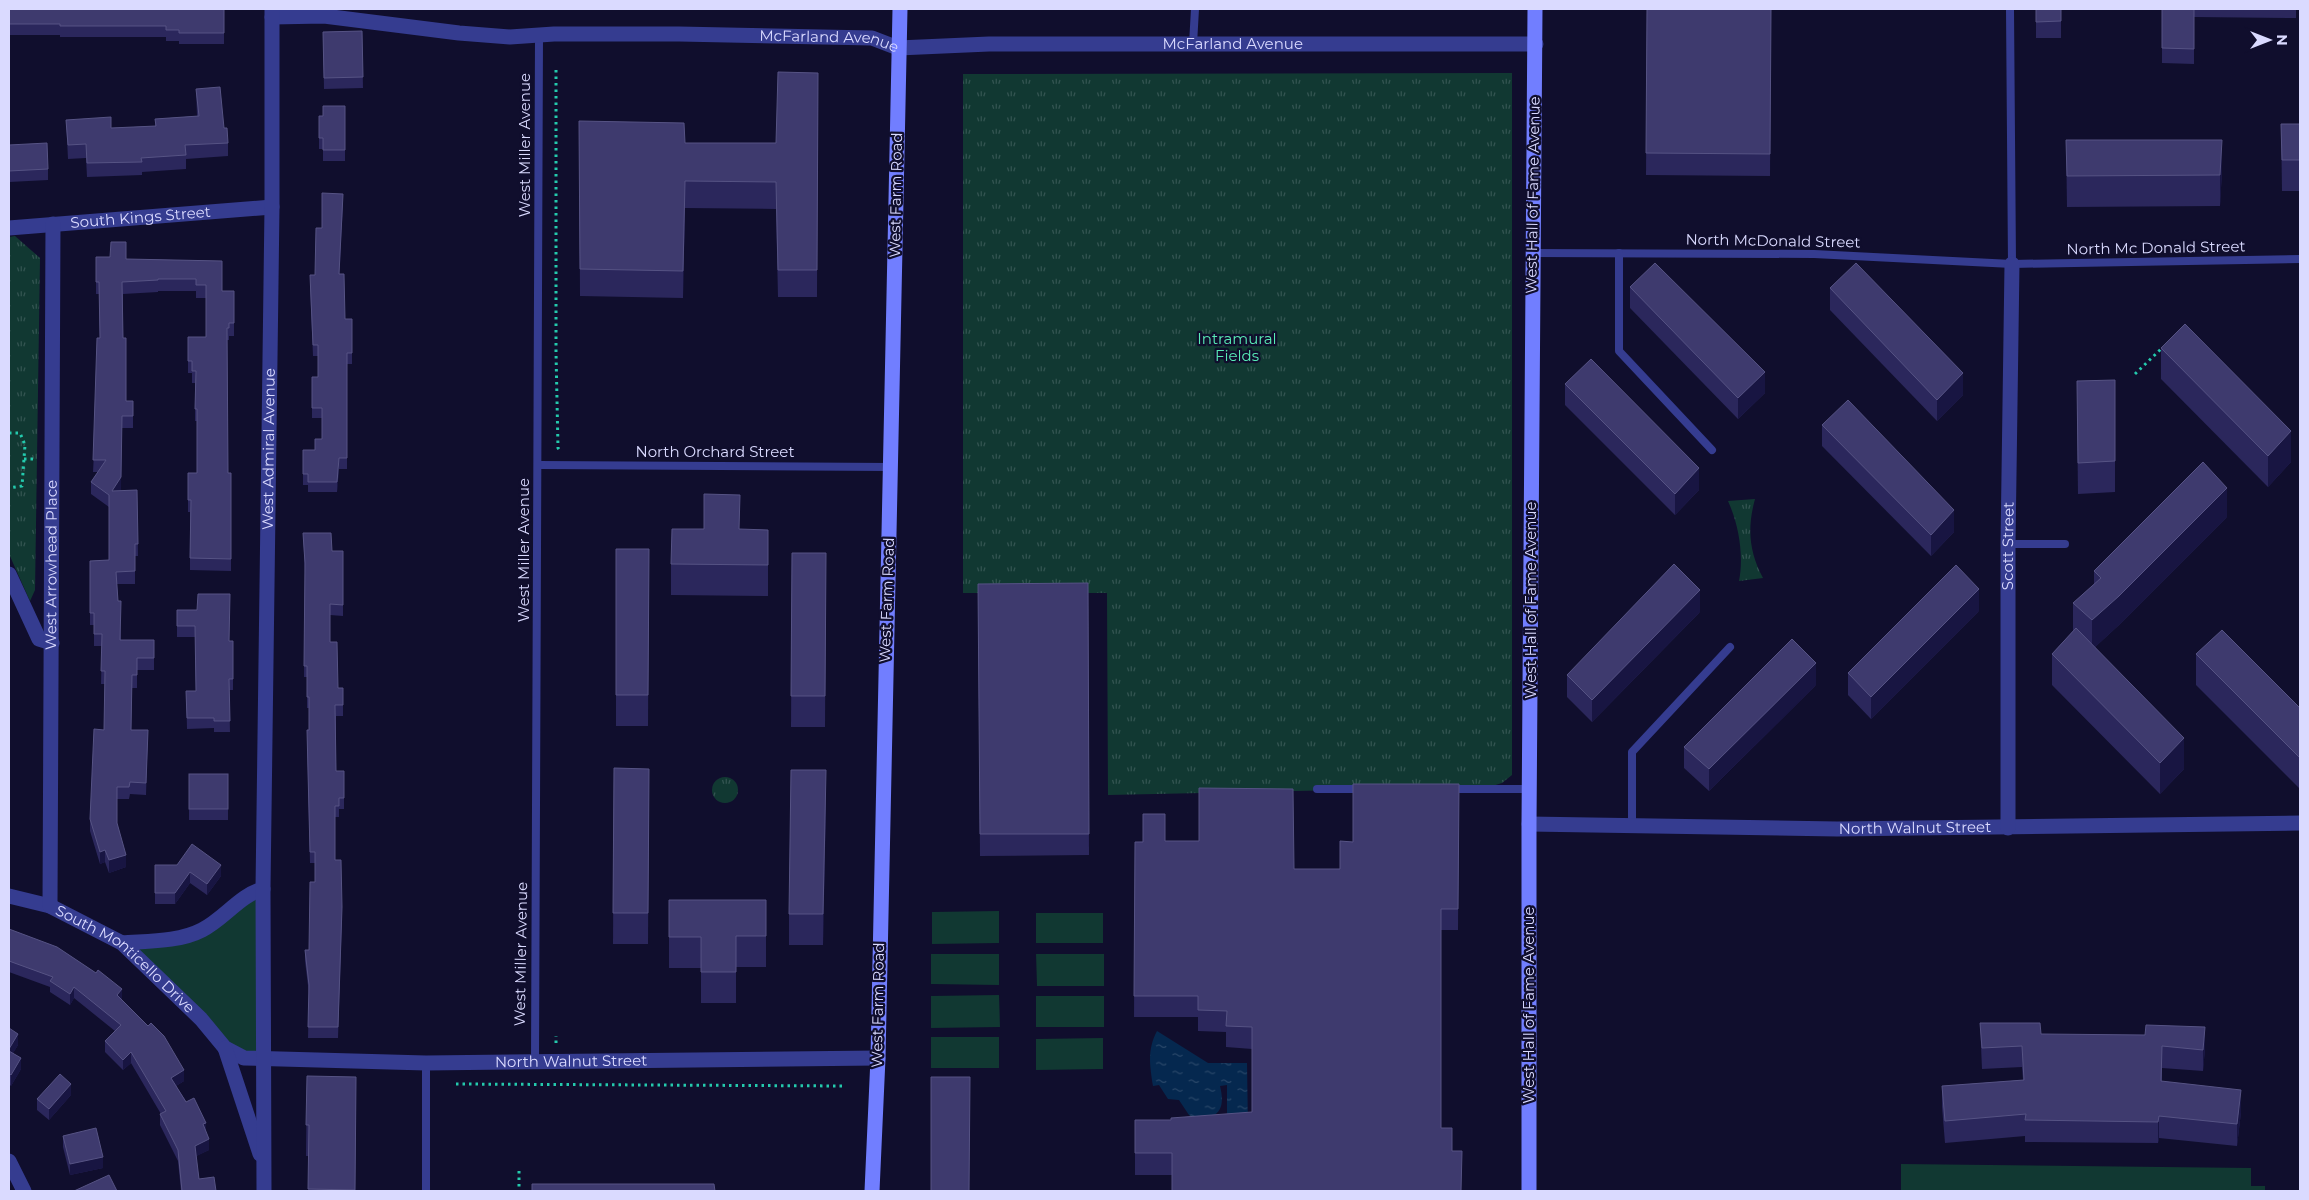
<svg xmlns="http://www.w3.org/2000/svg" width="2309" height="1200" font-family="Montserrat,sans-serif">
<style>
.grass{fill:#113832}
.park{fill:url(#park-tufts)}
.water{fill:url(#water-ripples)}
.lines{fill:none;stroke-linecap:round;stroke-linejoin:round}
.path{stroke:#24caad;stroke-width:3;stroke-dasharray:2.5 4;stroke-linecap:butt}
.lane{stroke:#353c90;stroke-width:8}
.street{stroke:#353c90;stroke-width:15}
.secondary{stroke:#717eff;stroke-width:15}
.wall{fill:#2b275c}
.shaded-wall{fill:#181542}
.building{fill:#3e3a6e;stroke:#565384}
.labels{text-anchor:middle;stroke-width:4.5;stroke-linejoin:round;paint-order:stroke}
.street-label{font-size:15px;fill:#dadaff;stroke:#100e2d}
.park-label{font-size:15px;fill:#59ecb7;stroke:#100e2d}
</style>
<defs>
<pattern id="park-tufts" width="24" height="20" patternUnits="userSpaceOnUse" patternTransform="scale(1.25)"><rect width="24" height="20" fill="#113832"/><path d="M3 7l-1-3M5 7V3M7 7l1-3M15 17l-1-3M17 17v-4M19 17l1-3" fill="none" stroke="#335451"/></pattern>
<pattern id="water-ripples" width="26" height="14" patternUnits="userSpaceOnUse" patternTransform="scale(1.25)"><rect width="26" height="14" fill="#05284f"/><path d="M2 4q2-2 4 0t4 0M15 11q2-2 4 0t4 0" fill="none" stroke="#294769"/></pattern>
</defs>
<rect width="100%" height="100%" fill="#100e2d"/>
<!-- grass -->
<g class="grass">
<path d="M263 889 265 1059 244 1058 122 943 202 930Z"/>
<path d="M999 911V943L932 944V912Z"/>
<rect x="1036" y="913" width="67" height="30"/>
<path d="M931 954H999V985L931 984Z"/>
<path d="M1036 954H1104V986H1037Z"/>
<path d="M999 995 1000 1027 931 1028V996Z"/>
<rect x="1036" y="996" width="68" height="31"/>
<rect x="931" y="1037" width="68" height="31"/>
<path d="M1103 1038V1069L1036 1070V1039Z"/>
<path d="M1901 1164 2251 1168V1186H2265V1191H1901Z"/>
</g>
<!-- park -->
<g class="park">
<path d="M1512 73V775L1502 783 1489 787 1108 795 1107 593H963V74Z"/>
<path d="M15 236 40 258 35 590 30 601 9 554V237Z"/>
<path d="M1755 499C1747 528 1749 552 1763 578L1739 581C1744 556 1739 525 1728 501Z"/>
<circle cx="725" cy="790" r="13"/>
</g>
<!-- water -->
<path class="water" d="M1157 1031 1208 1063H1247L1248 1130H1227V1085L1220 1086C1225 1107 1221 1117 1198 1120L1189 1115 1179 1100 1168 1099 1159 1085 1153 1086C1150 1065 1147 1050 1157 1031Z"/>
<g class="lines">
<!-- path -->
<g class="path">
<path d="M556 70V352L558 448 561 452"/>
<path d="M2135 374 2162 348"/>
<path d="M9 433H20L25 445 22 486 9 488"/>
<path d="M24 459H37"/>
<path d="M556 1043V1036"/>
<path d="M456 1084 845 1086"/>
<path d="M519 1171V1191"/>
</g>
<!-- lane -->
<g class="lane">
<path d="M2010 9 2012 264"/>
<path d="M1193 44 1195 9"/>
<path d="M1532 253 1814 254 2012 264 2300 259"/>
<path d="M1619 253V351L1712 450"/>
<path d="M539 465 891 467"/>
<path d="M2008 544H2065"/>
<path d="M1317 789H1363"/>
<path d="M1449 789H1530"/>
<path d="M1632 827V752L1730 647"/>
<path d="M535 1062 539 37"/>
<path d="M426 1063V1191"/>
</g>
<!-- street -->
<g class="street">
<path id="s1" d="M272 17 324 16 459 33 510 37 554 34H679L872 38 898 48 989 44H1536"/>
<path id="s2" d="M9 228 272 207"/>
<path d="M9 574 39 639 52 643"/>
<path id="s3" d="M1529 824 1837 829 2300 823"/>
<path id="s4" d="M2008 828V544L2012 264"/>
<path id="s5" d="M9 896 50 906 122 943 201 1019 225 1048 244 1058 426 1063 878 1058"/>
<path id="s6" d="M50 906 53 224"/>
<path d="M122 943C147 941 179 942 202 930 224 919 240 895 263 889"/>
<path d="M225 1048 260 1154"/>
<path d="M9 1161 24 1191"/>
<path id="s7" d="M264 1191 263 889 272 207V9"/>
</g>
<!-- secondary -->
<g class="secondary">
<path d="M872 1191 878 1058 900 9"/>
<path d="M1529 1191V824L1535 9"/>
</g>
</g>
<!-- wall -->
<g class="wall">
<path d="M9 9H224V44H179V41H166V37H60V35H9Z"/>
<path d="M1647 9H1771L1770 176 1646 175Z"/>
<rect x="2036" y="9" width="25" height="29"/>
<path d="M2162 9H2296V18L2194 17V64L2162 63Z"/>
<path d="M362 31 363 88 324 89 323 32Z"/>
<path d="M818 73 817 297H778L776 209 685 208 683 298 580 296 579 121 685 143H776Z"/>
<path d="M196 89 224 128 228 143V156L186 159V169L142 172V175L87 177 86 158 68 159 66 120 111 128 155 126V119L197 116Z"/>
<path d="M345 106V161H323V149H319V116H323Z"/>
<path d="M2281 124H2300V191H2282Z"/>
<path d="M2066 140 2222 171 2220 206 2067 207Z"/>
<path d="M9 145 48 169V180L9 182Z"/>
<path d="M343 204 339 274 345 319H352V364H347V469H339L337 492H308V485H303V450H315L322 439V418H312V377H318V356H313L310 286 315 275 322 228Z"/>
<path d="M96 257 126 259 222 261V291H234V336H229V340H227L228 473H231V571L190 570V512H188V473H197V421H195V383H192V373H188V337H206V298H196V291H158V292L123 294V338L126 401H133V428H122L120 491 137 490 138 556H135V584H117L121 640H154V670H137V688H132L131 730H148L146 795 130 794 129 799H117V823L126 867 109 873 105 862 100 864 90 831V819L104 730 105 684H101L102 646H94V625H90V561L109 560V507L91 494V482L98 472H93L100 338 99 294H96Z"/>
<path d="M1630 287 1765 393 1738 419 1630 308Z"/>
<path d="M1830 288 1963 395 1937 421 1830 310Z"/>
<path d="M2161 348 2291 462 2268 487 2161 379Z"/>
<path d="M2115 380V492L2078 494 2077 412Z"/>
<path d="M1565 384 1699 490 1675 515 1565 405Z"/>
<path d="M1822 425 1954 532 1931 556 1822 446Z"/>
<path d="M2227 517 2119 625 2095 647 2184 769 2160 794 2052 685V654L2073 631V603L2094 585V571Z"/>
<path d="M704 529H740L768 561V596L671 595V564Z"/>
<path d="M303 533 332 551H343V616L330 615V642L338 688H343V716H336V771H344V809H339V817H335V860L342 918 338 1038H308L309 994 305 961V950H309L315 882V863H310L307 741 309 730V708H307V677H304L305 573Z"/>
<path d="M616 549H649L648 726H616Z"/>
<path d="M792 553H826L825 727H791Z"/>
<path d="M1088 583 1089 855 980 856 978 584Z"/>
<path d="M177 610 229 641H233V690H229L230 732H214V728L187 729 186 691H196L195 637H177Z"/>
<path d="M1979 611 1871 719 1848 695V673Z"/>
<path d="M1700 612 1592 722 1567 697V675Z"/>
<path d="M2196 654 2300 708V789L2196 685Z"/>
<path d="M1816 685 1709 791 1684 768V747Z"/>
<path d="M614 768 649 769 648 944H613Z"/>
<rect x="189" y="774" width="39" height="46"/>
<path d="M1459 784 1458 930H1441V1128L1172 1175H1135V1120H1171L1252 1112V1049L1226 1047V1032L1198 1031V1017H1134L1135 842 1165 841 1294 869H1340V841L1353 842Z"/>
<path d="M826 801 823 945H789V914Z"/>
<path d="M155 865 221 876 207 895 190 883 175 904H155Z"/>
<path d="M669 900H766V967H736V1003H701V968H669Z"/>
<path d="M9 929 122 1000 184 1081 176 1086 206 1131 209 1150 196 1156 199 1179 216 1191H181L178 1161 160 1125V1114H161L131 1063 123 1070 105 1052V1041L115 1031 74 998 70 1005 50 992V987L9 972Z"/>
<path d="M1980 1023 2041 1034 2205 1048 2203 1071 2162 1068V1081L2241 1112 2237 1146 2159 1138 2158 1143 2025 1142V1136L1945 1143 1942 1107V1086L2023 1080 2022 1067 1982 1069Z"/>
<path d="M9 1028 18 1045 13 1053 21 1069 11 1086 9 1084Z"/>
<path d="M307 1076 356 1077 355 1191H308L309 1156H306Z"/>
<path d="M71 1095 49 1120 37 1110V1099Z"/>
<path d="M63 1136 103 1168 70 1175 63 1147Z"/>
</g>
<!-- shaded-wall -->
<g class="shaded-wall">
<path d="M2222 140V171L2220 206V175Z"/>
<path d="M685 181V208L683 298V271Z"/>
<path d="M343 194V204L339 285V274Z"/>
<path d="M1765 372V393L1738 419V398Z"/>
<path d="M1963 373V395L1937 421V400Z"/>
<path d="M122 416 121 490 112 503V491Z"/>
<path d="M2291 431V462L2268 487V456Z"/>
<path d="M339 458V469L337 492V482Z"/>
<path d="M1699 468V490L1675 515V494Z"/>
<path d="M2227 488V517L2119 625 2092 650V620Z"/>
<path d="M1954 510V532L1931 556V535Z"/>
<path d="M1979 589V611L1871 719V697Z"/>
<path d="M1700 590V612L1592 722V700Z"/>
<path d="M1816 663V685L1709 791V769Z"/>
<path d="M2184 738V769L2160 794V763Z"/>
<path d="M826 770V801L823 945V914Z"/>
<path d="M105 850V862L100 864V852Z"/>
<path d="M126 855V867L109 873V860Z"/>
<path d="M221 865V876L207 895V884Z"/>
<path d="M190 872V883L175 904V893Z"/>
<path d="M74 987V998L70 1005V994Z"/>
<path d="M122 989V1000L117 995Z"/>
<path d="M2205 1027V1048L2203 1071V1050Z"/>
<path d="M18 1034V1045L9 1060V1049Z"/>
<path d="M131 1052V1063L123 1070V1060Z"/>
<path d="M21 1058V1069L11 1086V1075Z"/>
<path d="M184 1070V1081L171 1089V1078Z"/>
<path d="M71 1084V1095L49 1120V1109Z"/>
<path d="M2241 1090V1112L2237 1146V1124Z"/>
<path d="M2159 1116V1138L2158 1143V1122Z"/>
<path d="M206 1123V1134L203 1124Z"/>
<path d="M209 1139V1150L195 1157V1146Z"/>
<path d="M103 1157V1168L70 1175V1164Z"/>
</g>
<!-- building -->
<g class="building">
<path d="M9 9H224V33H179V30H166V26H60V24H9Z"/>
<path d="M1647 9H1771L1770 154 1646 153Z"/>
<path d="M2036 9H2061V21L2036 22Z"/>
<path d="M2162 9H2194V49L2162 48Z"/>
<path d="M362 31 363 77 324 78 323 32Z"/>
<path d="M778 72 818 73 817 270H778L776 182 685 181 683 271 580 269 579 121 684 123 685 143H776Z"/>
<path d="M220 87 224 128H227L228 143 185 145 186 155 141 158 142 162 87 163 86 144 68 145 66 120 111 117V128L156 126 155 119 199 116 196 89Z"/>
<path d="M323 106H345V150H323V138H319V116H323Z"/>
<path d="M2281 124H2300V160H2282Z"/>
<path d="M2066 140H2222L2220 175 2067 176Z"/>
<path d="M47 143 48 169 9 171V145Z"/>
<path d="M322 193 343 194 339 274H344L345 319H352V353H347V458H339L337 482H308V474H303V450H315V439H322V408H312V377H318V345H313L310 275H315L316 228H322Z"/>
<path d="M111 242H126V259L222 261V291H234V323H229V328H227L228 473H231V559L190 558 191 500H188V473H197V409H195L196 371H192V361H188V337H206V285H196V279H158V280L122 282 123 338H126V401H133V416H122L121 477 112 491 137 490 138 544H135V571L116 572 118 601H121L120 640H154V658H137V675H132L131 730H148L146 783 130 782 129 787H117V823L126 855 109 860 105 850 100 852 90 819 94 729 104 730 105 671H101L102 634H94V613H90V561L109 560V495L91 482 106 460H93L97 338H100L99 282H96V257H110Z"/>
<path d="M1655 263 1765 372 1738 398 1630 287Z"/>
<path d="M1856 263 1963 373 1937 400 1830 288Z"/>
<path d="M2185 324 2291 431 2268 456 2161 348Z"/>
<path d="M1591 359 1699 468 1675 494 1565 384Z"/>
<path d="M2115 380V461L2078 463 2077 381Z"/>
<path d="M1848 400 1954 510 1931 535 1822 425Z"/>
<path d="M2203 462 2227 488 2119 596 2092 620 2073 603 2101 578 2094 571Z"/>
<path d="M704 494 740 495 739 529 768 530V565L671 564 672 529H704Z"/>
<path d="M303 533H331L332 551H343V605L330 604V642H337L338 688H343V705H335L336 771H344V798H339V806H335V860H341L342 907 338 1027H308L309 985 305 950H309L310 882H315V852H310L307 730H309V697H307V666H304L305 563Z"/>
<path d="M616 549H649L648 695H616Z"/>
<path d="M792 553H826L825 696H791Z"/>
<path d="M1674 564 1700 590 1592 700 1567 675Z"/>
<path d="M1956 565 1979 589 1871 697 1848 673Z"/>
<path d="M1088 583 1089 834H980L978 584Z"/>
<path d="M198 594H230L229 641H233V679H229L230 721H214V718H187L186 691H196L195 626H177V610H197Z"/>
<path d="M2076 628 2184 738 2160 763 2052 654Z"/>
<path d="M2222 630 2300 708V758L2196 654Z"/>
<path d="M1792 639 1816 663 1709 769 1684 747Z"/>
<path d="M614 768 649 769 648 913H613Z"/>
<path d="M791 770H826L823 914H789Z"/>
<rect x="189" y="774" width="39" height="35"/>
<path d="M1353 784H1459L1458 909H1441V1128H1452V1151H1462L1461 1191H1172V1153H1135V1120H1171V1118L1252 1112V1027L1226 1026 1227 1011 1198 1010V996H1134L1135 842H1143V814H1165V841H1199V788L1293 789 1294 869H1340V841L1353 842Z"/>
<path d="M192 844 221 865 207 884 190 872 175 893H155V865H177Z"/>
<path d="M669 900H766V936H736V972H701V937H669Z"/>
<path d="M9 929 57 947 96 973 98 970 122 989 117 995 148 1026 151 1023 164 1036 184 1070 171 1078 186 1102 194 1098 206 1123 203 1124 209 1139 195 1146 199 1179 214 1177 216 1191H182L178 1150 160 1114 166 1111 131 1052 123 1060 105 1041 121 1025 74 987 70 994 50 981 53 977 9 961Z"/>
<path d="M1980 1023H2040L2041 1034 2145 1035 2146 1025 2205 1027 2203 1050 2162 1046 2161 1081 2241 1090 2237 1124 2159 1116 2158 1122 2025 1120 2026 1114 1945 1121 1942 1086 2024 1080 2022 1046 1982 1048Z"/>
<path d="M9 1028 18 1034 9 1049Z"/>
<path d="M9 1051 21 1058 11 1075 9 1073Z"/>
<path d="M60 1074 71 1084 49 1109 37 1099Z"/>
<path d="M307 1076 356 1077 355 1190 308 1189 309 1125H306Z"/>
<path d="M931 1077H970L969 1191H931Z"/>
<path d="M96 1128 103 1157 70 1164 63 1136Z"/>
<path d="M109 1175 117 1191H74Z"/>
<path d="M532 1184H714L715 1191H532Z"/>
</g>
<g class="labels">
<!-- street labels -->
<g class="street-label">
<text dy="5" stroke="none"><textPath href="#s1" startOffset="559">McFarland Avenue</textPath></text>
<text dy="5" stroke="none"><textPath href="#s1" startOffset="964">McFarland Avenue</textPath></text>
<text transform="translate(525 145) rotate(-90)" y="5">West Miller Avenue</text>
<text transform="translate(896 195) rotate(-89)" y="5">West Farm Road</text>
<text transform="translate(1533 195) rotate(-89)" y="5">West Hall of Fame Avenue</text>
<text dy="5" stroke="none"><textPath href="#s2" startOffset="132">South Kings Street</textPath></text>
<text transform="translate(1773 241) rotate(1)" y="5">North McDonald Street</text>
<text transform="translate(2156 248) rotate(-1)" y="5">North Mc Donald Street</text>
<text dy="5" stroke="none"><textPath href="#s7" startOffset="742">West Admiral Avenue</textPath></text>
<text x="715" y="457">North Orchard Street</text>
<text dy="5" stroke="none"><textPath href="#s4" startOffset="282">Scott Street</textPath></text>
<text transform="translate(524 550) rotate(-90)" y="5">West Miller Avenue</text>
<text dy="5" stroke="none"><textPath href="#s6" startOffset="341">West Arrowhead Place</textPath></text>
<text transform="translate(887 600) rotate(-88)" y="5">West Farm Road</text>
<text transform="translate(1531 600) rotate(-90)" y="5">West Hall of Fame Avenue</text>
<text dy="5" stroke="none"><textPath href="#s3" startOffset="386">North Walnut Street</textPath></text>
<text transform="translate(521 954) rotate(-89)" y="5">West Miller Avenue</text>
<text dy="5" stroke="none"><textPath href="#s5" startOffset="135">South Monticello Drive</textPath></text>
<text transform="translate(878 1005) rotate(-89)" y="5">West Farm Road</text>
<text transform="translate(1529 1005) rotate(-90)" y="5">West Hall of Fame Avenue</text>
<text dy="5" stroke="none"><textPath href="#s5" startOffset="619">North Walnut Street</textPath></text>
</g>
<!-- park labels -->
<g class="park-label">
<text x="1237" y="344">Intramural<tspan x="1237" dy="17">Fields</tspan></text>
</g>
</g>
<!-- border -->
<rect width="2309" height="1200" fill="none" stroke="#dadaff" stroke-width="20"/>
<!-- north arrow -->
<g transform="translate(2269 40) rotate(90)" stroke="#100e2d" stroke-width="4" paint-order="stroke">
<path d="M0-4L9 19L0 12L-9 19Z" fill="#dadaff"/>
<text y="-8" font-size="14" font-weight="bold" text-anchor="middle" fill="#dadaff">N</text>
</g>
</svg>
